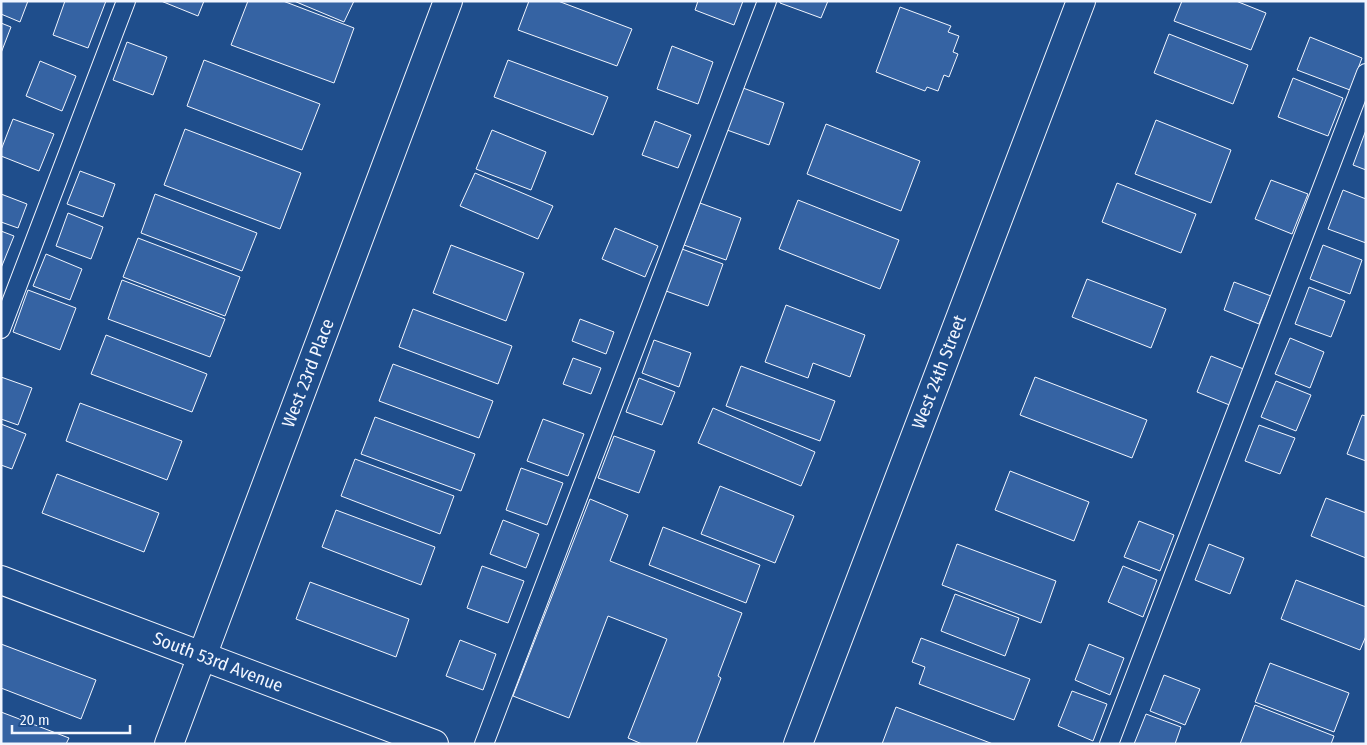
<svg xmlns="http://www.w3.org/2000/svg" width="1367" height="745" font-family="'Fira Sans Condensed',sans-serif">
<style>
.building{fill:#3563a3;stroke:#f2f6ff}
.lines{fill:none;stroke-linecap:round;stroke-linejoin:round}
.service-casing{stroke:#f2f6ff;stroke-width:20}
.minor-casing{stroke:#f2f6ff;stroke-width:30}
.service{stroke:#1f4e8c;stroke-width:18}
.minor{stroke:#1f4e8c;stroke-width:28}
.labels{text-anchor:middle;stroke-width:4;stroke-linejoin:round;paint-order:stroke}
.street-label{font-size:18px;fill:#f2f6ff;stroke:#1f4e8c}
</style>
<rect width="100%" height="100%" fill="#1f4e8c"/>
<!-- building -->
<g class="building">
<path d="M1 1H28L20 22 1 14Z"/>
<path d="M65 1H106L88 48 53 35Z"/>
<path d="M161 1H204L198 16Z"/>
<path d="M248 1H283L354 28 334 83 231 45Z"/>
<path d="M294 1H354L344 22Z"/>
<path d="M529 1H558L632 29 617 66 518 30Z"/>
<path d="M698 1H743L734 25 695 10Z"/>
<path d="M780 1H828L821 18 780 3Z"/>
<path d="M1182 1H1236L1266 13 1251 50 1174 21Z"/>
<path d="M900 7 951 26 948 32 959 36 953 52 958 54 949 77 944 75 938 91 927 87 925 91 876 72Z"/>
<path d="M1 23 11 27 1 53Z"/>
<path d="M1169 34 1248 65 1233 104 1154 73Z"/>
<path d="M1310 37 1362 58 1350 90 1297 70Z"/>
<path d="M127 42 167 57 153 95 113 80Z"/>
<path d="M672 46 713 62 698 104 657 89Z"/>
<path d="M204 60 320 104 302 150 187 106Z"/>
<path d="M508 60 608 97 593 135 494 97Z"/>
<path d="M40 61 76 76 62 111 26 96Z"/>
<path d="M1293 78 1343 98 1328 136 1278 117Z"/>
<path d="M743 88 784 103 769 145 727 130Z"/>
<path d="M13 119 54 134 39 171 1 156V150Z"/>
<path d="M1156 120 1231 150 1211 203 1135 174Z"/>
<path d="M655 121 691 135 678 168 642 155Z"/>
<path d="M826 124 920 161 901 211 807 174Z"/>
<path d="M185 129 301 173 280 229 164 185Z"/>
<path d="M492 130 546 152 531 190 476 169Z"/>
<path d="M1366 130V170L1353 165Z"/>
<path d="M80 171 115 184 103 217 67 204Z"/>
<path d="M475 173 553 206 538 239 460 206Z"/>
<path d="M1271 180 1308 194 1292 234 1255 219Z"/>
<path d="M1117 183 1196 214 1181 253 1102 222Z"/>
<path d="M1343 190 1366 199V243L1328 229Z"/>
<path d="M1 194 27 204 18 228 1 222Z"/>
<path d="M155 194 257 233 242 271 141 233Z"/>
<path d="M798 200 899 240 880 289 779 249Z"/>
<path d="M700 203 741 218 726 260 684 245Z"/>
<path d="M68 213 103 227 91 259 56 246Z"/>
<path d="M615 228 658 246 645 277 602 259Z"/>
<path d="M1 231 14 236 1 268Z"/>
<path d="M138 238 240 277 225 316 123 277Z"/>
<path d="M451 245 524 273 506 321 433 293Z"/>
<path d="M1323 245 1362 260 1350 294 1310 279Z"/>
<path d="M682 249 723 264 708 306 666 291Z"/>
<path d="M46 254 82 269 70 300 33 286Z"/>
<path d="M1087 279 1166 309 1151 348 1072 317Z"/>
<path d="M122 280 225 319 210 357 108 319Z"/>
<path d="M1234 282 1271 296 1259 324 1224 310Z"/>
<path d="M1309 287 1345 301 1331 337 1295 324Z"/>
<path d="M28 290 76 308 60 350 13 332Z"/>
<path d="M786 305 865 335 850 377 813 363 808 378 765 362Z"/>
<path d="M413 309 512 346 498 384 399 347Z"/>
<path d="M580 319 614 332 606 354 572 341Z"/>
<path d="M106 335 207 374 192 412 91 374Z"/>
<path d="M1290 338 1324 352 1310 388 1275 374Z"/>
<path d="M654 340 691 353 679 387 642 373Z"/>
<path d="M1211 356 1246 370 1232 406 1197 392Z"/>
<path d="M573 358 601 368 591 394 563 384Z"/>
<path d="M393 364 493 401 479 438 379 401Z"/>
<path d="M741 366 835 401 820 441 726 406Z"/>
<path d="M1 377 32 388 18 425 1 419Z"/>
<path d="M1035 377 1147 420 1132 458 1020 415Z"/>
<path d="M639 378 675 392 662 425 626 412Z"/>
<path d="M1276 381 1311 395 1296 431 1261 417Z"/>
<path d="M80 403 182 441 167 480 66 441Z"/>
<path d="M713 408 815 452 801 486 698 443Z"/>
<path d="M1362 415 1366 416V461L1347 454Z"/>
<path d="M375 417 475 454 461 491 361 454Z"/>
<path d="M543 419 584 434 568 476 527 461Z"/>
<path d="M1 424 26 434 12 469 1 465Z"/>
<path d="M1259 425 1295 438 1280 474 1245 461Z"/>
<path d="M614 436 655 451 639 493 598 478Z"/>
<path d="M355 459 454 496 440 534 341 496Z"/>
<path d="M521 468 563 483 547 525 506 510Z"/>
<path d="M1010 471 1089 502 1074 541 995 510Z"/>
<path d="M57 474 159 513 144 552 42 513Z"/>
<path d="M720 486 794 516 775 563 701 534Z"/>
<path d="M1326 498 1366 513V558L1311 536Z"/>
<path d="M590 499 628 515 610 561 742 613 718 676 721 678 696 744H642L628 738 667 639 608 616 569 718 513 696Z"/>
<path d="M336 510 435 547 421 585 322 547Z"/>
<path d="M503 520 539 534 526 568 490 554Z"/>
<path d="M1139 521 1174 535 1160 571 1124 557Z"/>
<path d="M663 527 760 565 746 603 649 565Z"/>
<path d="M957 544 1056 581 1041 623 942 585Z"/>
<path d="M1209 544 1244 558 1230 594 1195 580Z"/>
<path d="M482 566 524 581 508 623 467 608Z"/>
<path d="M1123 566 1157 580 1143 617 1108 602Z"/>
<path d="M1296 580 1366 607V636L1360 650 1281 619Z"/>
<path d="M310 582 409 619 396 657 296 619Z"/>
<path d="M955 594 1019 618 1005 656 941 631Z"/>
<path d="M921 638 1030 679 1014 720 919 684 925 667 912 662Z"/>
<path d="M460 640 496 654 483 690 446 676Z"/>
<path d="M1 644 96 680 81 719 1 688Z"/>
<path d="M1089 644 1124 658 1110 695 1075 680Z"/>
<path d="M1270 663 1349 693 1334 732 1255 702Z"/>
<path d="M1164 675 1200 689 1185 725 1150 711Z"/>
<path d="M1072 691 1107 704 1093 741 1058 726Z"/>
<path d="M1255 705 1334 736 1331 744H1240Z"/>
<path d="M896 707 993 744H882Z"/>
<path d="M1 712 69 738 66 744H1Z"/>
<path d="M1146 714 1181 727 1175 744H1134Z"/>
</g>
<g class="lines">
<!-- service casing -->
<g class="service-casing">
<g id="service">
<path d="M1 329 126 1"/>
<path d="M484 744 767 1"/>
<path d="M1109 744 1366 73"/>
</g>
</g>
<!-- minor casing -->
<g class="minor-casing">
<g id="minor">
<path d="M1 580 434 744"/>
<path d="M169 744 448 1"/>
<path d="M798 744 1081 1"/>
</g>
</g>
<!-- service -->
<use href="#service" class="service"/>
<!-- minor -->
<use href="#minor" class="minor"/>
</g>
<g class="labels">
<!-- street labels -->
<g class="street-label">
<text transform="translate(939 372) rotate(-69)" y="6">West 24th Street</text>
<text transform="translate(308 373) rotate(-69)" y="6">West 23rd Place</text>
<text transform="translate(218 662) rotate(21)" y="6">South 53rd Avenue</text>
</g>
</g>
<!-- border -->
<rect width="1367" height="745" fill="none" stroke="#f2f6ff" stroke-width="5"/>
<!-- scale -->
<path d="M12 725v8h118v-8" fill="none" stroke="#f2f6ff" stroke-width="2.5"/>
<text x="20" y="725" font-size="15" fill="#f2f6ff" stroke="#1f4e8c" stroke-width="4" paint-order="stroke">20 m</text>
</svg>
